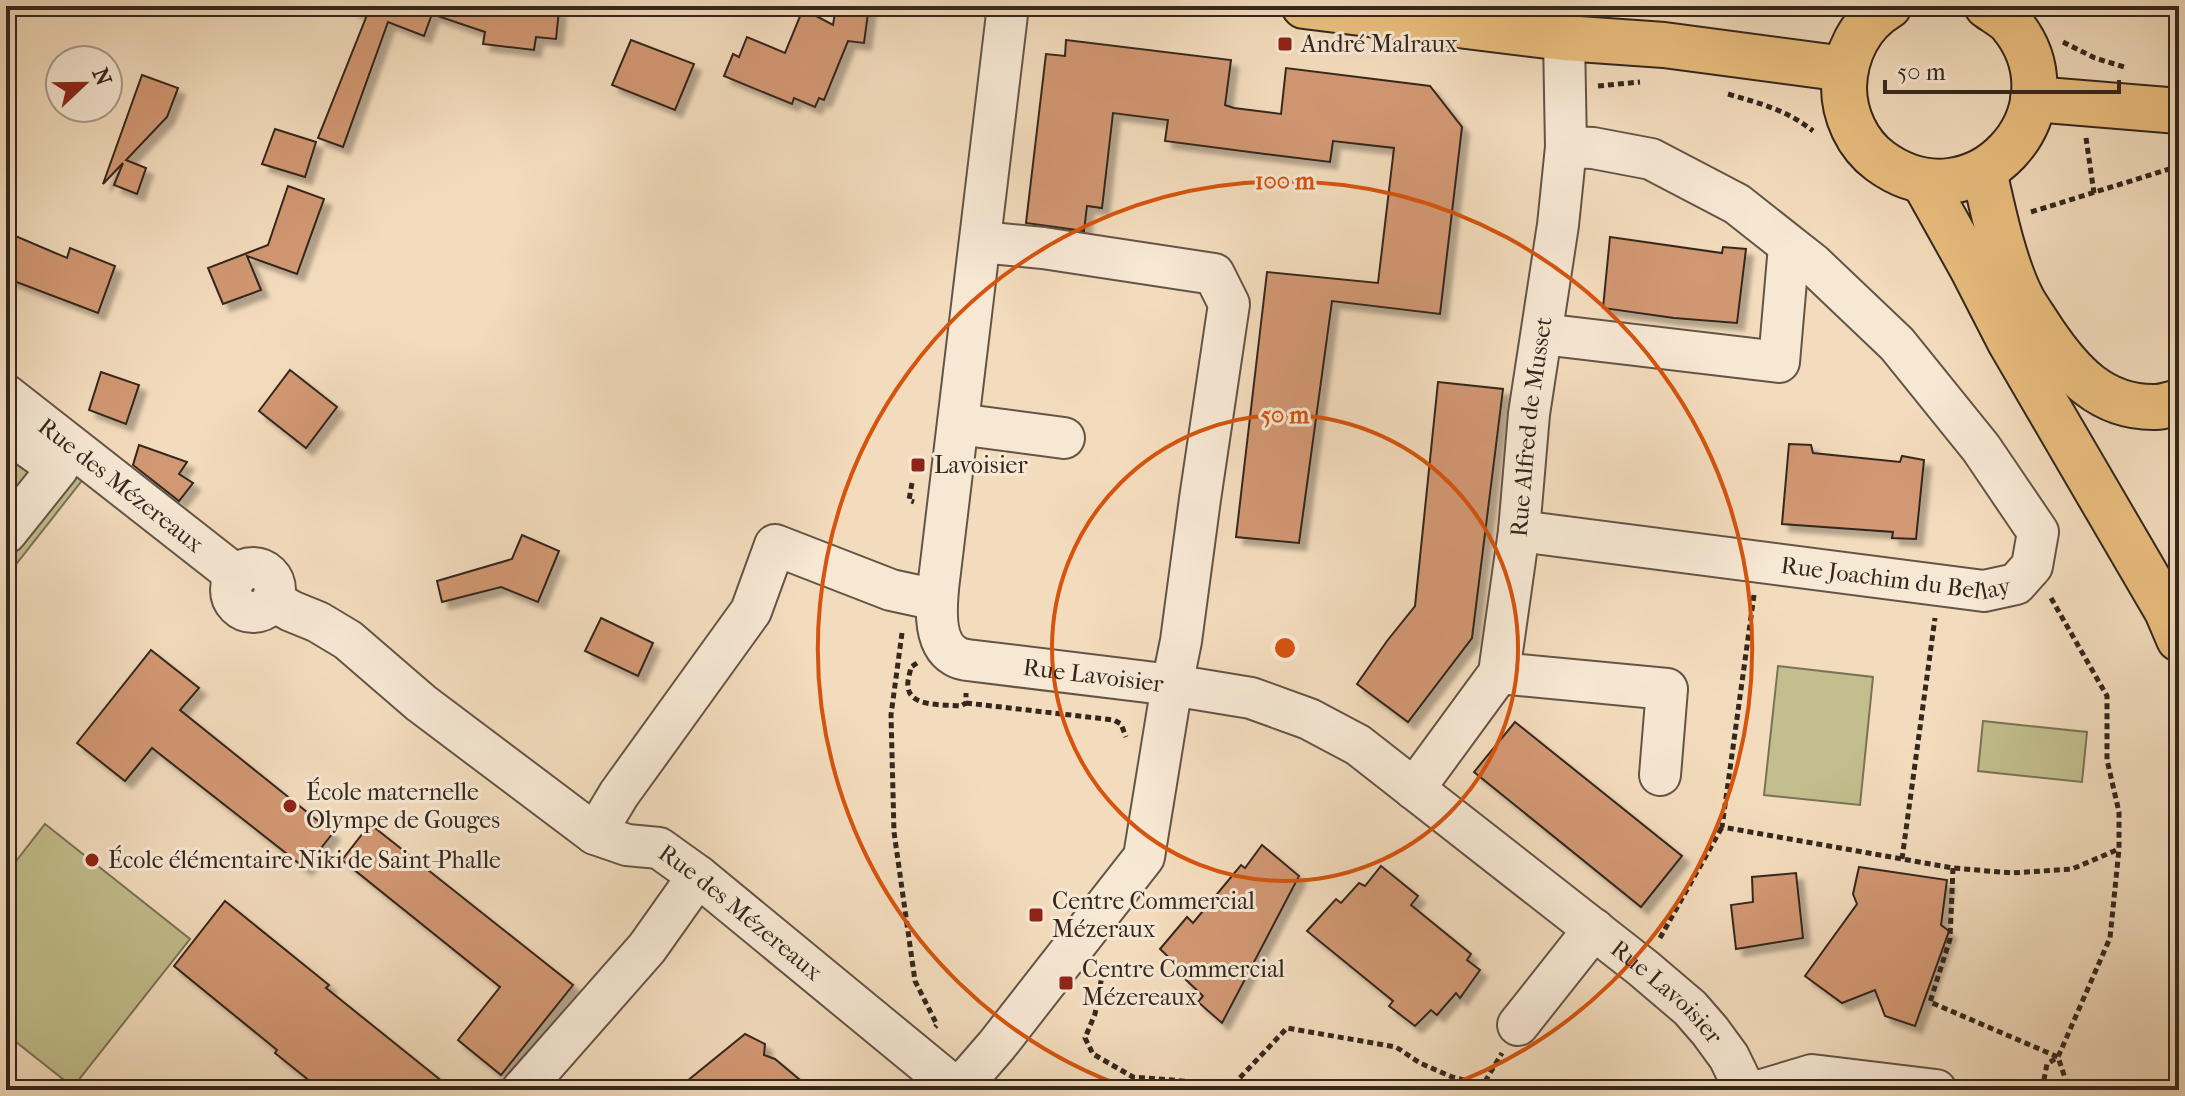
<svg xmlns="http://www.w3.org/2000/svg" width="2185" height="1096" font-family="'IM FELL French Canon',serif">
<style>
.green{fill:#c2be8d;stroke:#7b7256;stroke-width:2}
.building{fill:#d29873;stroke:#34271e;stroke-width:2;filter:url(#shadow)}
.lines{fill:none;stroke-linecap:round;stroke-linejoin:round}
.minor-casing{stroke:#645446;stroke-width:44}
.major-casing{stroke:#34271e;stroke-width:48}
.path{stroke:#34271e;stroke-width:5;stroke-dasharray:6 4;stroke-linecap:butt}
.minor{stroke:#f7e8d4;stroke-width:40}
.major{stroke:#eabe7e;stroke-width:44}
.ring{fill:none;stroke:#d6540e;stroke-width:4}
.poi-dot{fill:#8f2418;stroke:#f7e8d4;stroke-width:3}
.labels{text-anchor:middle;stroke-width:6;stroke-linejoin:round;paint-order:stroke}
.poi-label{font-size:24px;fill:#34271e;stroke:#f7e8d4;text-anchor:start}
.street-label{font-size:24px;fill:#34271e;stroke:#f7e8d4}
.centre{fill:#d6540e;stroke:#f7e8d4;stroke-width:4}
.ring-label{font-size:24px;text-anchor:middle;font-weight:bold;fill:#d6540e;stroke:#f7e8d4;stroke-width:6;stroke-linejoin:round;paint-order:stroke}
</style>
<defs>
<filter id="shadow"><feDropShadow dx="7" dy="7" stdDeviation="2" flood-color="#0004"/></filter>
</defs>
<rect width="100%" height="100%" fill="#f3dcbd"/>
<filter id="stains"><feTurbulence type="fractalNoise" baseFrequency=".0025" numOctaves="4"/><feColorMatrix values="0 0 0 0 .2 0 0 0 0 .09 0 0 0 0 .02 0 0 0 .5 -.17"/></filter>
<radialGradient id="worn" r=".72"><stop offset=".6" stop-color="#630" stop-opacity="0"/><stop offset="1" stop-color="#630" stop-opacity=".3"/></radialGradient>
<!-- green -->
<g class="green">
<path d="M6 414 84 478 6 577Z"/>
<path d="M1778 666 1873 677 1860 805 1764 795Z"/>
<path d="M1983 721 2087 732 2082 782 1978 771Z"/>
<path d="M45 824 190 939 73 1087 6 1034V874Z"/>
</g>
<!-- building -->
<g class="building">
<path d="M352 6H532L559 10 556 39 536 37 534 50 483 44 485 32 432 14 424 36 388 22 343 147 318 138 367 15 351 9Z"/>
<path d="M836 6H869L864 43 848 41 824 100 819 98 815 107 794 98 792 104 724 76 733 54 739 57 747 37 785 53 803 9 833 25Z"/>
<path d="M631 40 694 64 675 110 612 85Z"/>
<path d="M1066 40 1231 60 1225 105 1234 108 1281 114 1286 68 1430 86 1462 127 1440 314 1332 301 1299 543 1236 537 1267 272 1378 283 1394 148 1333 141 1330 162 1265 154 1165 141 1168 120 1113 113 1102 208 1087 206 1084 231 1026 223 1046 54 1065 56Z"/>
<path d="M142 75 178 88 167 117 126 160 146 168 137 194 114 185 123 163 103 184Z"/>
<path d="M275 129 316 142 305 177 262 164Z"/>
<path d="M288 186 324 199 297 274 247 256 261 290 223 304 208 268 268 245Z"/>
<path d="M6 232 67 258 70 248 115 266 98 313 6 278Z"/>
<path d="M1610 237 1722 253 1723 247 1746 249 1737 323 1674 318 1603 308Z"/>
<path d="M290 370 337 407 306 448 259 411Z"/>
<path d="M101 372 139 385 126 424 89 410Z"/>
<path d="M1438 382 1503 389 1472 638 1408 722 1357 684 1387 641 1415 606Z"/>
<path d="M1789 444 1811 445 1813 453 1900 462 1902 456 1924 460 1916 539 1892 538 1893 532 1782 524Z"/>
<path d="M139 445 187 462 179 474 193 483 179 501 133 465Z"/>
<path d="M522 535 559 551 538 602 501 587 442 602 437 581 512 559Z"/>
<path d="M601 618 653 643 638 676 585 651Z"/>
<path d="M151 650 199 688 180 710 333 833 305 868 152 748 125 781 77 743Z"/>
<path d="M1515 722 1682 856 1641 907 1474 772Z"/>
<path d="M370 824 573 985 501 1075 458 1040 500 987 342 860Z"/>
<path d="M1262 845 1299 876 1222 1023 1198 1002 1203 996 1183 977 1185 973 1160 949 1187 917 1193 923 1241 865 1245 868Z"/>
<path d="M1381 866 1418 896 1411 905 1471 954 1467 960 1480 970 1460 998 1456 993 1437 1015 1431 1010 1415 1026 1389 1006 1393 1001 1307 931 1336 899 1341 903 1359 883 1365 886Z"/>
<path d="M1859 867 1947 880 1941 925 1949 931 1915 1026 1885 1016 1875 990 1842 1003 1805 976 1857 904 1853 894Z"/>
<path d="M1796 873 1803 938 1736 949 1731 905 1753 902 1752 877Z"/>
<path d="M225 901 329 985 326 988 453 1090H321L275 1053 277 1050 174 966Z"/>
<path d="M745 1034 765 1044 764 1055 775 1059 812 1090H676Z"/>
</g>
<g class="lines">
<!-- minor casing -->
<g class="minor-casing">
<g id="minor">
<path id="s1" d="M1008 6 940 572C937 595 930 642 955 656 959 659 963 659 967 660L1172 685 1251 698 1309 719 1358 745 1643 968 1690 1008 1710 1031 1729 1057 1745 1090"/>
<path d="M1542 334 1779 362 1789 246"/>
<path id="s2" d="M6 395 237 576"/>
<path d="M958 424 1064 438"/>
<path d="M6 431 58 468 6 533"/>
<path id="s3" d="M1519 531 1984 591 2016 584 2032 566 2038 532 1981 448 1897 344 1813 264 1737 204 1651 159 1593 148 1566 147"/>
<circle cx="253" cy="590" r="22"/>
<path id="s4" d="M272 600 291 611 318 622 348 640 421 703 595 834 627 845 659 848 698 876 958 1090"/>
<path d="M1499 673 1667 689 1660 775"/>
<path id="s5" d="M1414 789 1499 673 1519 531 1529 414 1558 225 1566 147 1564 38"/>
<path d="M595 834 619 794 751 611 775 545 891 590 937 600"/>
<path d="M1518 1025 1594 929"/>
<path d="M522 1090 647 948 698 876"/>
<path d="M958 1090 997 1045 1144 857 1172 685 1181 641 1200 499 1229 304 1214 274 1043 248 980 242"/>
<path d="M1762 1090 1812 1075 1936 1090"/>
</g>
</g>
<!-- major casing -->
<g class="major-casing">
<g id="major">
<path d="M1304 6 1564 38 1664 45 1845 69"/>
<path d="M1889 6C1860 23 1845 54 1844 87 1844 115 1857 144 1880 161 1974 230 2083 111 2011 24 2005 17 1995 12 1987 6"/>
<path d="M2033 99 2179 111"/>
<path d="M1984 171C1993 211 2004 265 2023 301 2029 311 2036 321 2043 332 2070 372 2101 408 2155 407 2163 407 2171 404 2179 402"/>
<path d="M1924 182 1972 268 2010 342 2167 611 2179 639"/>
</g>
</g>
<!-- path -->
<g class="path">
<path d="M1682 6 1792 13 1819 6"/>
<path d="M2063 42 2095 58 2124 67"/>
<path d="M1598 86 1640 82"/>
<path d="M1728 94C1761 104 1785 109 1813 131"/>
<path d="M2086 138 2094 193"/>
<path d="M2031 212 2179 166"/>
<path d="M912 483 909 500 914 502"/>
<path d="M1754 595 1722 827 1953 868 2012 873 2072 869 2119 849"/>
<path d="M902 633 891 715 894 832 915 981 937 1025 935 1027"/>
<path d="M917 663 911 667C910 673 907 681 908 687 910 708 946 704 961 706L966 703V693"/>
<path d="M966 703 1114 720 1121 724 1126 737"/>
<path d="M1902 859 1935 618"/>
<path d="M1953 868 1950 939 1930 1002 2058 1057 2069 1090"/>
<path d="M1660 938 1722 827"/>
<path d="M1100 971 1102 976 1095 1014 1085 1038 1093 1054 1133 1077 1233 1085 1241 1090"/>
<path d="M1233 1085 1287 1028 1396 1047 1420 1063 1452 1077 1483 1085"/>
<path d="M1480 1090 1502 1053"/>
<path d="M2042 1090 2047 1064 2058 1057 2110 938 2119 849V812L2107 760V696L2051 598"/>
</g>
<!-- minor -->
<use href="#minor" class="minor"/>
<!-- major -->
<use href="#major" class="major"/>
</g>
<!-- distance rings -->
<g class="ring">
<circle cx="1285" cy="648" r="233"/>
<path d="M1133 1090A467 467 0 1 1 1437 1090"/>
</g>
<!-- markers -->
<g class="poi-dot">
<rect x="1277" y="36" width="16" height="16" rx="4"/>
<rect x="910" y="457" width="16" height="16" rx="4"/>
<circle cx="290" cy="806" r="8"/>
<circle cx="92" cy="860" r="8"/>
<rect x="1028" y="907" width="16" height="16" rx="4"/>
<rect x="1058" y="975" width="16" height="16" rx="4"/>
</g>
<g class="labels">
<!-- poi labels -->
<g class="poi-label">
<text x="1301" y="52">André Malraux</text>
<text x="934" y="473">Lavoisier</text>
<text x="306" y="800">École maternelle<tspan x="306" dy="28">Olympe de Gouges</tspan></text>
<text x="108" y="868">École élémentaire Niki de Saint-Phalle</text>
<text x="1052" y="909">Centre Commercial<tspan x="1052" dy="28">Mézeraux</tspan></text>
<text x="1082" y="977">Centre Commercial<tspan x="1082" dy="28">Mézereaux</tspan></text>
</g>
<!-- street labels -->
<g class="street-label">
<text dy="8" stroke="none"><textPath href="#s5" startOffset="392">Rue Alfred de Musset</textPath></text>
<text dy="8" stroke="none"><textPath href="#s2" startOffset="146">Rue des Mézereaux</textPath></text>
<text dy="8" stroke="none"><textPath href="#s3" startOffset="380">Rue Joachim du Bellay</textPath></text>
<text dy="8" stroke="none"><textPath href="#s1" startOffset="800">Rue Lavoisier</textPath></text>
<text dy="8" stroke="none"><textPath href="#s4" startOffset="570">Rue des Mézereaux</textPath></text>
<text dy="8" stroke="none"><textPath href="#s1" startOffset="1472">Rue Lavoisier</textPath></text>
</g>
</g>
<circle cx="1285" cy="648" r="12" class="centre"/>
<g class="ring-label">
<text x="1285" y="189">100 m</text>
<text x="1285" y="423">50 m</text>
</g>
<!-- margin -->
<rect width="2185" height="1096" fill="none" stroke="#f3dcbd" stroke-width="32"/>
<rect x="8" y="8" width="2169" height="1080" fill="none" stroke="#34271e" stroke-width="4"/>
<rect x="16" y="16" width="2153" height="1064" fill="none" stroke="#34271e" stroke-width="2"/>
<!-- north arrow -->
<g transform="translate(84 84) rotate(68)"><circle r="38" fill="#f7e8d4" stroke="#a99b8b" stroke-width="2"/>
<path d="M0-6L14 30L0 20L-14 30Z" fill="#8f2418"/>
<text y="-12" font-size="22" font-weight="bold" text-anchor="middle" fill="#34271e">N</text>
</g>
<!-- scale -->
<path d="M1885 80v12h234v-12" fill="none" stroke="#34271e" stroke-width="4"/>
<text x="1897" y="80" font-size="24" fill="#34271e" stroke="#f7e8d4" stroke-width="6" paint-order="stroke">50 m</text>
<rect width="100%" height="100%" filter="url(#stains)"/>
<rect width="100%" height="100%" fill="url(#worn)"/>
</svg>
